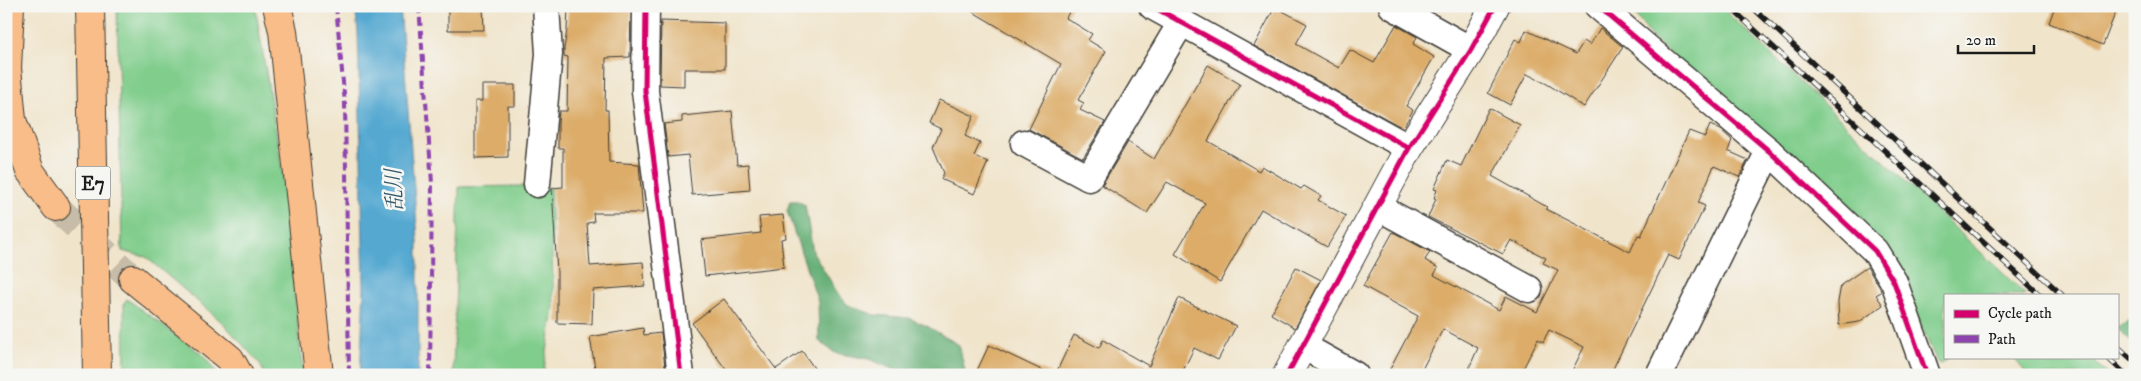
<svg xmlns="http://www.w3.org/2000/svg" width="2141" height="381" font-family="'IM FELL DW Pica','Noto Serif JP',serif">
<style>
.green{fill:#80cd8c;stroke:#4e7454}
.forest{fill:#68b078;stroke:#42664a}
.water{fill:#55a9d1;stroke:#386276}
.building{fill:#dcac68}
.lines{fill:none;stroke-linecap:round;stroke-linejoin:round}
.motorway-tunnel{stroke:#c6bca8;stroke-width:28;stroke-dasharray:28 14;stroke-linecap:butt}
.minor-casing{stroke:#3c3a36;stroke-width:29}
.tertiary-casing{stroke:#3c3a36;stroke-width:30}
.motorway-casing{stroke:#3c3a36;stroke-width:30}
.minor{stroke:#fff;stroke-width:26}
.tertiary{stroke:#fff;stroke-width:28}
.motorway{stroke:#f8bd88;stroke-width:28}
.rail-casing{stroke:#1c1c1c;stroke-width:5.5}
.rail{stroke:#f6f6f2;stroke-width:4;stroke-dasharray:11;stroke-linecap:butt}
.quiet{stroke:#8e44ad;stroke-width:4;stroke-dasharray:8 4;stroke-linecap:butt}
.cycleway-casing{stroke:#f6f6f2;stroke-width:8}
.cycleway{stroke:#d6006c;stroke-width:5}
.labels{text-anchor:middle;stroke-width:5;stroke-linejoin:round;paint-order:stroke}
.shield{fill:#f6f6f2;stroke:#5d5d5c;stroke-width:1}
.shield-label{font-size:19px;font-weight:bold;fill:#1c1c1c}
.water-label{font-size:21px;font-style:italic;fill:#365b6d;stroke:#f6f6f2}
</style>
<rect width="100%" height="100%" fill="#f6f6f2"/>
<filter id="ink" filterUnits="userSpaceOnUse"><feTurbulence type="fractalNoise" baseFrequency=".02" numOctaves="2"/><feDisplacementMap in="SourceGraphic" scale="10" xChannelSelector="R" yChannelSelector="G"/><feConvolveMatrix kernelMatrix="1 2 1 2 8 2 1 2 1" color-interpolation-filters="sRGB"/></filter>
<filter id="wash" filterUnits="userSpaceOnUse"><feTurbulence type="fractalNoise" baseFrequency=".0096" numOctaves="4" result="noise"/><feDisplacementMap in="SourceGraphic" scale="20" xChannelSelector="R" yChannelSelector="G"/><feGaussianBlur stdDeviation="1.12" result="paint"/><feColorMatrix in="noise" values="0 0 0 0 0 0 0 0 0 0 0 0 0 0 0 0 0 1.4 0 .05"/><feComposite in="paint" operator="in"/></filter>
<g filter="url(#wash)">
<rect width="100%" height="100%" fill="#f0e4cb"/>
<!-- green -->
<g class="green">
<path d="M117 6H255L282 168 303 375H265L260 364 223 323 146 257 122 251Z"/>
<path d="M1629 6H1720L2026 295H1945V357H1949L1941 364 1937 362 1894 264 1650 35Z"/>
<path d="M524 186 550 188 554 310 543 375H453L459 187Z"/>
<path d="M127 299 203 355 218 375H125L124 303Z"/>
<path d="M2013 357H2090L2108 375H2028Z"/>
</g>
<!-- forest -->
<g class="forest">
<path d="M790 201H797L805 205 813 252 839 295 848 305 875 315 909 318 927 326 959 345 966 375H907L869 359 835 353 819 341 818 302 787 211Z"/>
<path d="M2135 318V348L2117 327Z"/>
</g>
<!-- water -->
<path class="water" d="M355 6H400L418 240V375H360L364 287 358 32Z"/>
<g id="blocks">
<!-- building -->
<g class="building">
<path d="M483 6 484 30H448V7Z"/>
<path d="M568 6H631L630 57 606 58 605 110H608L609 162 639 164 643 213H593L594 222 587 223 590 266 643 262 645 286 593 290 592 324 557 323V272L552 188 563 187V148H558V124L559 111H567L568 57 564 56V48L567 30Z"/>
<path d="M963 6H1072L1066 18 1092 34 1088 40 1106 51 1078 100 1084 103 1080 110 1105 122 1083 158 1029 129 1061 64Z"/>
<path d="M2055 6H2118L2103 45 2049 23Z"/>
<path d="M1275 7 1307 24 1296 44 1339 68 1350 50 1374 63 1396 25 1417 37 1413 44 1434 57 1406 106 1413 110 1403 128 1254 46Z"/>
<path d="M661 21 725 23V69H684V86L660 85Z"/>
<path d="M1600 28 1623 47 1584 107 1547 84 1527 74 1510 105 1488 93 1515 39 1521 42 1526 30 1576 54 1584 41 1590 45Z"/>
<path d="M1208 65 1240 84 1208 141 1259 171 1262 166 1301 189 1304 186 1321 196 1318 200 1346 216 1327 247 1261 209 1220 282 1175 254 1205 203 1167 182 1147 213 1102 185 1128 142 1154 159Z"/>
<path d="M482 85H515V106H508V157L475 158V101H482Z"/>
<path d="M939 100 974 116 965 136 980 143 974 156 988 162 974 194 941 179 944 173 933 147 941 129 929 123Z"/>
<path d="M1489 108 1520 125 1492 176 1547 207 1546 209 1630 252 1638 235 1641 236 1689 131 1705 137 1710 125 1721 130 1732 140 1728 151 1748 160 1739 177 1714 166 1698 203 1705 206 1679 260 1668 255 1610 375H1570L1584 347 1549 330 1543 342 1538 339 1520 375H1466L1478 348 1443 329 1419 375H1387L1418 316 1363 286 1393 232 1430 252 1425 260 1438 268 1434 275 1499 310 1506 296 1537 312 1558 270 1543 263 1546 258 1511 240 1503 254 1428 217 1436 199 1434 198 1437 190 1434 189 1447 160 1461 166Z"/>
<path d="M732 111 737 165 748 164 750 190 692 195 688 155 668 157 664 124 682 122V116Z"/>
<path d="M783 215 786 238 781 239 784 267 705 276 701 240 761 233 759 217Z"/>
<path d="M1296 267 1321 280 1295 328 1271 314Z"/>
<path d="M1867 267 1880 288 1881 292 1876 295 1883 305 1859 322 1839 325 1838 302 1841 285Z"/>
<path d="M1179 298 1236 326 1218 360 1194 348 1181 375H1055L1074 335 1099 348 1103 340 1149 366Z"/>
<path d="M724 299 776 369 802 351 819 375H730L692 323Z"/>
<path d="M643 328 644 335 661 333 666 375H596L590 337Z"/>
<path d="M989 345 1052 375H975Z"/>
</g>
</g>
</g>
<g filter="url(#ink)">
<use href="#blocks" fill-opacity="0" stroke="#3c3a36" stroke-width="1"/>
<g class="lines">
<!-- motorway-tunnel -->
<path class="motorway-tunnel" d="M56 207 133 279"/>
<!-- minor casing -->
<g class="minor-casing">
<g id="minor">
<path d="M646 6 645 91 681 375"/>
<path d="M1152 6 1409 148"/>
<path d="M1392 6 1471 50"/>
<path d="M1598 6 1769 151 1875 251 1894 282 1927 375"/>
<path d="M1024 143 1089 178 1181 23"/>
<path d="M537 184 549 54 546 6"/>
<path d="M1378 207 1529 289"/>
<path d="M1303 346 1355 375"/>
<path d="M1659 375 1769 151"/>
</g>
</g>
<!-- tertiary casing -->
<g class="tertiary-casing">
<path id="tertiary" d="M1287 375 1409 148 1471 50 1495 6"/>
</g>
<!-- motorway casing -->
<g class="motorway-casing">
<g id="motorway">
<path d="M10 6 7 68 12 120 30 171 56 207"/>
<path d="M90 6 97 375"/>
<path d="M277 6 283 31 319 375"/>
<path d="M133 279 230 359 239 375"/>
</g>
</g>
<!-- minor -->
<use href="#minor" class="minor"/>
<!-- tertiary -->
<use href="#tertiary" class="tertiary"/>
<!-- motorway -->
<use href="#motorway" class="motorway"/>
<!-- rail casing -->
<g class="rail-casing">
<g id="rail">
<path d="M1729 6 2040 295"/>
<path d="M1751 6 2062 295"/>
<path d="M2117 346 2135 362"/>
<path d="M2107 357 2126 375"/>
</g>
</g>
<!-- rail -->
<use href="#rail" class="rail"/>
<!-- quiet -->
<g class="quiet">
<path d="M336 6 345 104 349 375"/>
<path d="M419 6 432 183 430 375"/>
</g>
<!-- cycleway casing -->
<g class="cycleway-casing">
<g id="cycleway">
<path d="M646 6 645 91 681 375"/>
<path d="M1152 6 1409 148"/>
<path d="M1598 6 1769 151 1875 251 1894 282 1927 375"/>
<path d="M1287 375 1409 148 1471 50 1495 6"/>
</g>
</g>
<!-- cycleway -->
<use href="#cycleway" class="cycleway"/>
</g>
</g>
<g class="labels">
<!-- shield labels -->
<rect class="shield" x="75.5" y="166.5" width="35" height="33" rx="4"/>
<g class="shield-label">
<text x="93" y="190">E7</text>
</g>
<!-- water labels -->
<g class="water-label">
<text transform="translate(394 190) rotate(-93)" y="7">乱川</text>
</g>
</g>
<!-- margin -->
<rect width="2141" height="381" fill="none" stroke="#f6f6f2" stroke-width="25"/>
<!-- legend -->
<rect x="1944" y="294" width="175" height="65" fill="#f6f6f2" stroke="#9f9f9c"/>
<rect x="1954" y="310" width="25" height="8" fill="#d6006c" stroke="#9f9f9c"/>
<text x="1988" y="318" font-size="15" fill="#1c1c1c">Cycle path</text>
<rect x="1954" y="335" width="25" height="8" fill="#8e44ad" stroke="#9f9f9c"/>
<text x="1988" y="344" font-size="15" fill="#1c1c1c">Path</text>
<!-- scale -->
<path d="M1958 45v8h76v-8" fill="none" stroke="#1c1c1c" stroke-width="2.5"/>
<text x="1966" y="45" font-size="15" fill="#1c1c1c" stroke="#f6f6f2" stroke-width="4" paint-order="stroke">20 m</text>
</svg>
